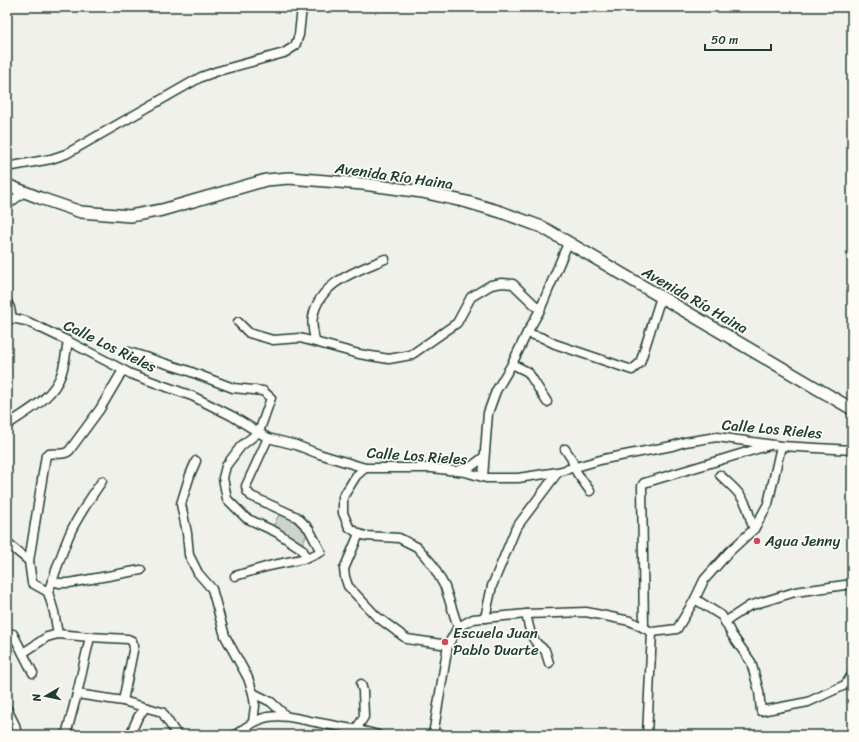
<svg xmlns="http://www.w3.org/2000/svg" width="859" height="742" font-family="Sriracha,sans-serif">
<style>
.green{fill:#cdd3cd;stroke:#768880}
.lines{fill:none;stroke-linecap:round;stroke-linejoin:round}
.street-casing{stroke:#1f3d34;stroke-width:11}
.secondary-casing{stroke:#1f3d34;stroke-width:14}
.street{stroke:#fdfcf7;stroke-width:8}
.secondary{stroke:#fdfcf7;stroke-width:11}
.poi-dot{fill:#d1495b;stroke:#fdfcf7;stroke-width:1.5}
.labels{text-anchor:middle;stroke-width:3.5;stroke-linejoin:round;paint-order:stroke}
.street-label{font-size:15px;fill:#1f3d34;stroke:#fdfcf7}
.poi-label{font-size:15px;fill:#1f3d34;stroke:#fdfcf7;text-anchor:start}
</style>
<rect width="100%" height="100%" fill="#f0f1eb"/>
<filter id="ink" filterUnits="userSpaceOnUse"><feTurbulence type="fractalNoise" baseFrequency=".025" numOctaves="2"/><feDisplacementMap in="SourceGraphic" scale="8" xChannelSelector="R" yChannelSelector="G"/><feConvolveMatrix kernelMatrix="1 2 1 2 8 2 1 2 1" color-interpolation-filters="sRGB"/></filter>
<g filter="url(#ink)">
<!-- green -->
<path class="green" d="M280 513 309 530 302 544 272 528Z"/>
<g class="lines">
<!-- street casing -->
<g class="street-casing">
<g id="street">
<path d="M7 167 51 159 66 154 201 77 218 71 284 53 295 46 299 35 302 7"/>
<path d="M7 205 24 192"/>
<path d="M7 302 10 308 12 319"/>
<path d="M7 317 26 321 68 341 131 374 192 396 232 416 268 438 296 445 319 454 365 468H432L465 472 486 478H518L558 472 604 459 672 446 685 442 717 437 781 446 852 450"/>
<path d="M238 322 249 333 273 340 300 338 359 354 389 359 411 355 457 323 471 297 491 285 502 283 513 284 540 310"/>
<path d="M527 333 543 338 555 344 632 370 640 363 661 297"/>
<path d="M315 341C314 334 311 324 313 317 319 282 357 271 385 259"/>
<path d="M129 352 186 370 233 388 263 391 271 398 259 432 241 446 226 466 223 478 227 499 246 518 276 532 302 549 307 558"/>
<path d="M512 364 528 372 547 402"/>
<path d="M7 425C27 411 52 399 61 375 65 364 66 352 68 341"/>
<path d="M565 449 571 458 577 473 590 491"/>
<path d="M196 461 190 475 181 504 187 533 189 555 198 573 212 589 225 636 248 678 253 693 255 706 253 722"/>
<path d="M365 468 356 476 343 497V513L349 527 359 534 366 536 399 538 417 547 432 564 445 587 458 627"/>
<path d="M459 470 472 466 484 457"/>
<path d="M720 475C731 486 743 494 748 510 750 517 751 523 754 529"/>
<path d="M483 477 488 413 496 391 512 364 527 333 540 310 568 243"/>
<path d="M359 534 344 569 345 577 348 586 376 616 407 639 448 645"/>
<path d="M7 543 29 561"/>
<path d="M235 576 269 566 307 558 321 552 309 529 297 517 251 496 247 491 246 486 268 438"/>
<path d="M52 581 59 583H69L141 570"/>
<path d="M48 592 32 583 29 561 46 455C54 451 62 457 69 451L100 409 123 370"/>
<path d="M695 599 722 616 732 635 751 662 759 691 761 711 808 702 845 685 852 675"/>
<path d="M526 614C530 630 530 641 545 650L549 663"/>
<path d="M485 618 492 586 516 528 558 472"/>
<path d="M725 622 749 606 795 592 852 584"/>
<path d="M644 628 642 486 644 483 770 445"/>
<path d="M13 634 33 673"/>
<path d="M58 634 54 612 48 592C56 572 62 551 71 531 80 513 91 497 102 481"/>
<path d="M23 653 47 637 58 634 90 637 128 639 132 641 134 646 123 701"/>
<path d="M253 693 271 702 285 715"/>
<path d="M77 694 123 701 162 712 177 735"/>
<path d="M7 709 15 725 17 735"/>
<path d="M356 729 364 717 363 691 361 684"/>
<path d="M66 735 77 694 90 637"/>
<path d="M130 735 138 717 145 708"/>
<path d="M235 735C245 728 256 719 268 717 286 714 302 720 320 723 339 727 359 729 378 735"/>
<path d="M433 735 448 645 458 627 473 619 526 614 586 612 630 621 652 632 677 629 695 599 704 580 730 551 754 529 768 504 781 446"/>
<path d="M647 735 652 632"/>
</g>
</g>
<!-- secondary casing -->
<g class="secondary-casing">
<path id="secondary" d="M7 185 40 198 81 212 130 216 162 210 266 180 289 178 363 184 422 192 467 202 501 212 542 227 852 409"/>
</g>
<!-- street -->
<use href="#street" class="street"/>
<!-- secondary -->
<use href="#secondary" class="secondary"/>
</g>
</g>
<!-- markers -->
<g class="poi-dot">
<circle cx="757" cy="541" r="4"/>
<circle cx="445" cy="642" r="4"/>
</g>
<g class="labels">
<!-- street labels -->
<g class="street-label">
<text transform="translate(394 176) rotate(8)" y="5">Avenida Río Haina</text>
<text transform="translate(695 300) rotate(30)" y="5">Avenida Río Haina</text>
<text transform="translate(110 346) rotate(26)" y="5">Calle Los Rieles</text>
<text transform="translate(772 429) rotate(5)" y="5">Calle Los Rieles</text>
<text transform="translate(417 456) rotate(4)" y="5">Calle Los Rieles</text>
</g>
<!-- poi labels -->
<g class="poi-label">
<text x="765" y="546">Agua Jenny</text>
<text x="453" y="638">Escuela Juan<tspan x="453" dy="17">Pablo Duarte</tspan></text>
</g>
</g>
<!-- margin -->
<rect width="859" height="742" fill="none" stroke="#fdfcf7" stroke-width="24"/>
<rect x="12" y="12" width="835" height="718" fill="none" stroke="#1f3d34" stroke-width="1.5" filter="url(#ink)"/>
<!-- north arrow -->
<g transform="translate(46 696) rotate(261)" stroke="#fdfcf7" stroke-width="3" paint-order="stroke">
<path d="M0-3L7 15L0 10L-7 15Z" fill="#1f3d34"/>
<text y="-6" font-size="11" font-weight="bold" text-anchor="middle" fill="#1f3d34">N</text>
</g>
<!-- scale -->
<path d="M705 44v6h66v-6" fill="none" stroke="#1f3d34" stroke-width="2"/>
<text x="711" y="44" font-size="12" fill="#1f3d34" stroke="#fdfcf7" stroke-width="3" paint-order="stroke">50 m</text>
</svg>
